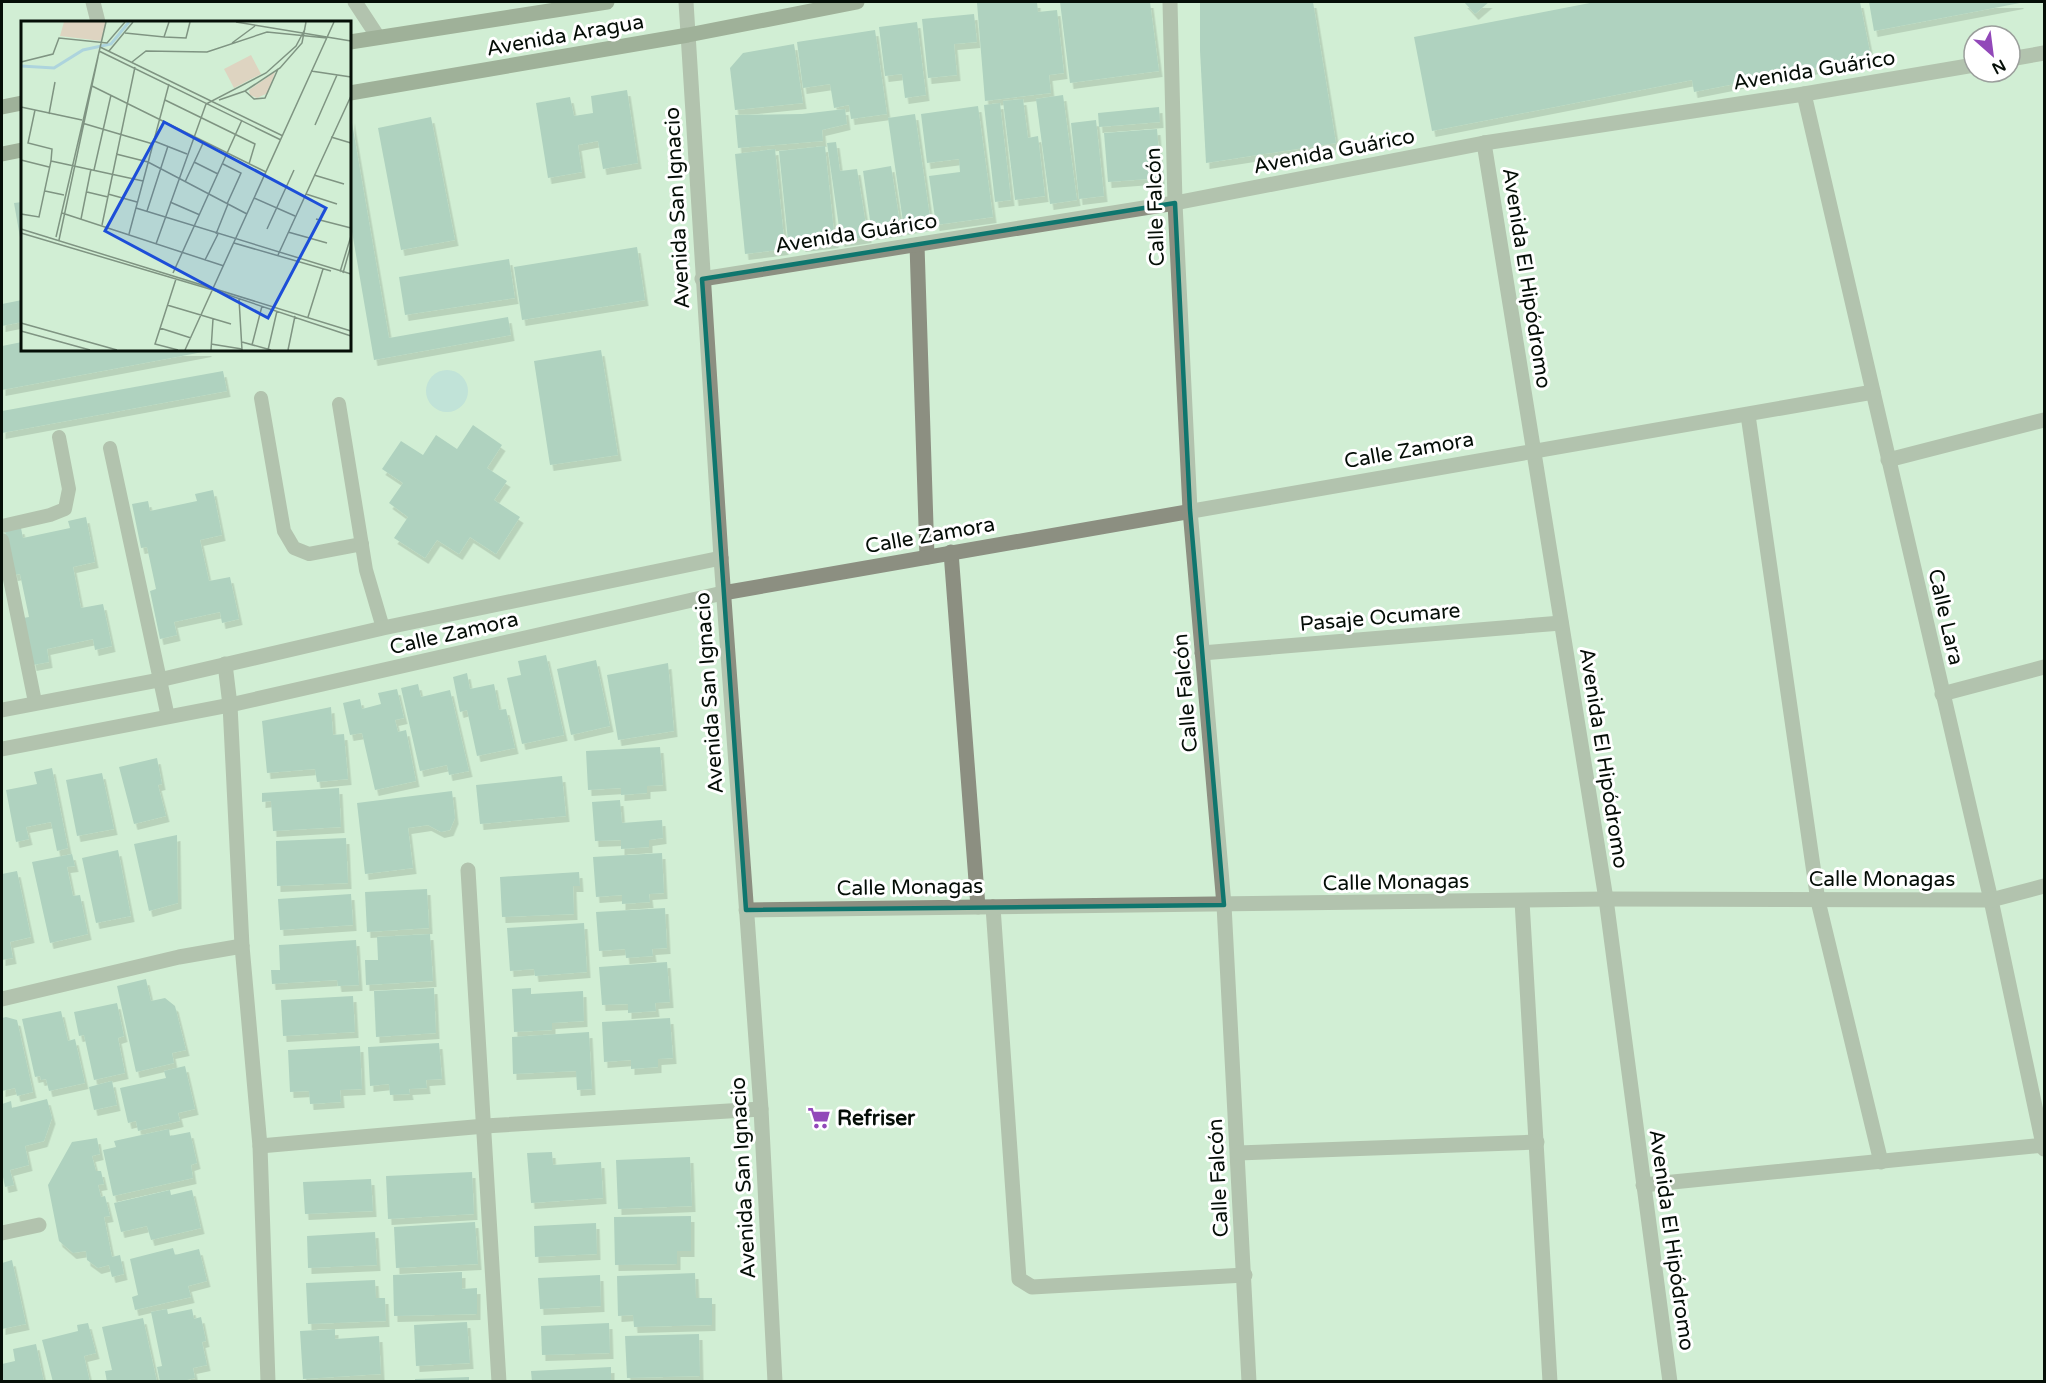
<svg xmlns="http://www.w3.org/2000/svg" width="2046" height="1383" font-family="'Varela Round',sans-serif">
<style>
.water{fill:#add4dd}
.building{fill:#86afa7;filter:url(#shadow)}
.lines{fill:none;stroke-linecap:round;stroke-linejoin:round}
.lane{stroke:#8c8f81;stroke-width:14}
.street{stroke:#8c8f81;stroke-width:15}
.secondary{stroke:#626652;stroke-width:15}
.marked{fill:none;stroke:#0f766e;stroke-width:4.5;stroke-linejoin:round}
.labels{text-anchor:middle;stroke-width:6;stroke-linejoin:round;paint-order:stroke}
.street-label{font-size:21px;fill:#050e07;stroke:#fff}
.poi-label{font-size:21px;font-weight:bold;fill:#050e07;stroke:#fff;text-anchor:start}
.inset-river{fill:none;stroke:#add4dd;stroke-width:3}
.inset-road{fill:none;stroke:#7f9482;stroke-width:1.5}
.view{fill:#1d4ed8;fill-opacity:0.15;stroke:#1d4ed8;stroke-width:3}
.inset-edge{fill:none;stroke:#050e07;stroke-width:3}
</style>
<defs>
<filter id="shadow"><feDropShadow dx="3.5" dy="6" stdDeviation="0" flood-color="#0004"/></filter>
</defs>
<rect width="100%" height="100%" fill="#d1eed4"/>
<!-- water -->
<circle class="water" cx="447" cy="391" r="21"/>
<!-- building -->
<g class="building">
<path d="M987 2H1037L1038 12 1057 10 1064 73 1049 75 1051 93 985 101 977 3Z"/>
<path d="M1060 2H1150L1159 71 1070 83Z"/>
<path d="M1200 2H1313L1336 143 1206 163 1200 51Z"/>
<path d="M1464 2H1489L1475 14Z"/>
<path d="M1595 2H1860L1871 57 1694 92 1692 80 1432 131 1414 37Z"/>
<path d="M1869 2H2020V3L1874 31Z"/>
<path d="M974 14 977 42 954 44 957 75 928 78 922 19Z"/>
<path d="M917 22 926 95 905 98 902 74 885 76 879 27Z"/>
<path d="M875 30 887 114 851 119 849 105 834 108 830 84 803 88 797 42Z"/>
<path d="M794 44 803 103 735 110 730 68 743 53Z"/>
<path d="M627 90 638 163 603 169 598 141 578 145 582 172 548 178 536 103 570 97 574 116 593 113 591 96Z"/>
<path d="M1063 95 1077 200 1050 204 1036 99Z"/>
<path d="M1023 99 1028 138 1038 136 1045 196 1015 200 1003 101Z"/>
<path d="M1000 103 1011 200 995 202 984 105Z"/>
<path d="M978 106 993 217 936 225 929 176 960 172 959 159 927 163 921 114Z"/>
<path d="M1159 107 1160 122 1099 127 1098 113Z"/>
<path d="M845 109 847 124 822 130 823 141 738 148 735 115 802 114Z"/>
<path d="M915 114 931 224 904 229 888 118Z"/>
<path d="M351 117 389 338 508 317 511 335 374 360 350 220Z"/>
<path d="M431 117 455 240 401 250 378 128Z"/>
<path d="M1096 120 1104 196 1079 199 1071 123Z"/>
<path d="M1157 129 1161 178 1108 182 1104 133Z"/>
<path d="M836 142 840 171 857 169 868 237 841 241 827 143Z"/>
<path d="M825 146 835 242 802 246 801 240 788 241 779 151Z"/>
<path d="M775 149 785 249 745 254 735 154Z"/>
<path d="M891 166 901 230 872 234 863 171Z"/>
<path d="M22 202V243H21L14 203Z"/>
<path d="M637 247 645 300 522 320 514 267Z"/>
<path d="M509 259 515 298 405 315 399 277Z"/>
<path d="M22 300V322L2 326V304Z"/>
<path d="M22 342V350H208V351L2 390V346Z"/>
<path d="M601 350 618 455 550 465 534 361Z"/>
<path d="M223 371 227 391 2 433V411Z"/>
<path d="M473 425 502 445 487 468 507 481 494 500 520 517 496 554 470 537 459 554 437 540 425 558 394 538 408 517 389 503 403 483 382 469 401 441 423 455 436 435 457 449Z"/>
<path d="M213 490 222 535 200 540 209 581 230 577 239 619 222 623 220 612 174 622 177 635 160 639 150 591 156 589 147 547 141 548 132 504 148 501 150 511 197 501 195 494Z"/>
<path d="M86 517 95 562 73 567 81 608 103 604 112 646 95 650 93 639 47 649 49 662 33 665 23 618 29 617 20 574 14 575 5 531 21 528 23 538 70 528 68 521Z"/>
<path d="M546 655 564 735 522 744 507 678 521 675 518 661Z"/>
<path d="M596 660 610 726 571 735 557 669Z"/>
<path d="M668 663 674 731 618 740 607 675Z"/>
<path d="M467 673 470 689 494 684 499 710 506 709 515 748 477 756 467 710 460 712 453 677Z"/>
<path d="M418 684 421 697 450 690 469 771 449 775 447 765 420 771 401 688Z"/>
<path d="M397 689 404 718 395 720 398 732 406 730 416 781 375 790 362 733 350 735 343 703 360 699 362 709 381 704 378 693Z"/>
<path d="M331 707 333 735 344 734 348 779 317 782 315 769 267 773 262 721Z"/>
<path d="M660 747 663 785 647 786V793L621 795V788L588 790 586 751Z"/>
<path d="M157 758 162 784 158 785 166 816 134 824 119 767Z"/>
<path d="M52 768 68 848 57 851 51 822 26 827 29 839 16 842 6 790 37 784 34 772Z"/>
<path d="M102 773 114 829 77 836 66 780Z"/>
<path d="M562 776 566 816 480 824 476 785Z"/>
<path d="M339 788 341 827 273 831 271 801 262 802V793Z"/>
<path d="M452 791 455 818 450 830 441 832 428 825 408 828 413 868 365 874 357 803Z"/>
<path d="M620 800 622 823 662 820 663 838 649 840V847L621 849V840L595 841 592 802Z"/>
<path d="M177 835 178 903 149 911 134 844Z"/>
<path d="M346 838 348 883 277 886 276 841Z"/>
<path d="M118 850 131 916 96 923 82 858Z"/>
<path d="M662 853 664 893 649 894 650 902 622 904V895L596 897 593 857Z"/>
<path d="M72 854 75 866 67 867 73 896 80 895 88 934 50 943 32 862Z"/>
<path d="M17 871 31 937 10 942 13 958 2 960V874Z"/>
<path d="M579 872 580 886H573L574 914 502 917 500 877Z"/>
<path d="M427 889 429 928 367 932 365 892Z"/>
<path d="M351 894 353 925 280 930 278 899Z"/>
<path d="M665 908 667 948 652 949 653 956 626 958 625 949 599 951 596 912Z"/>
<path d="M584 923 587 972 535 976 534 969 510 971 507 928Z"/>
<path d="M430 934 433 981 366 985 365 960H378L377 937Z"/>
<path d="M356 940 359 985 338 986 337 980 272 984 271 970H280L279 945Z"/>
<path d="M667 962 670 1002 655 1003 656 1011 628 1013V1004L602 1005 599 967Z"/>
<path d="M146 979 151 1001 165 998 175 1006 186 1050 172 1053 174 1063 136 1072 117 986Z"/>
<path d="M434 988 436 1033 376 1037 374 991Z"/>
<path d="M531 988V994L583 991 584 1021 552 1023V1030L514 1032 512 989Z"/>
<path d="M353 996 355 1032 283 1036 281 1000Z"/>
<path d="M117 1003 124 1036 118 1038 125 1073 94 1080 84 1035 79 1036 74 1012Z"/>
<path d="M61 1011 68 1041 75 1039 85 1083 49 1091 46 1079 41 1080 40 1076 35 1077 22 1019Z"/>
<path d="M6 1017 17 1020 33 1092 17 1096 15 1088 2 1091V1018Z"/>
<path d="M670 1018 673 1058 658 1059V1067L631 1069V1060L604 1062 602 1022Z"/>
<path d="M589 1032 592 1089 577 1090 576 1071 513 1074 512 1037Z"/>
<path d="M439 1043 442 1079 426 1080 427 1088 409 1089 410 1094 390 1095 389 1084 370 1086 368 1047Z"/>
<path d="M360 1046 362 1089 340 1090 341 1102 310 1104 309 1091 290 1092 288 1050Z"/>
<path d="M185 1066 195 1109 178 1113 180 1121 138 1131 136 1121 128 1123 120 1088 166 1078 164 1071Z"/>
<path d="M112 1081 117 1105 94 1110 89 1087Z"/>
<path d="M47 1099 52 1118 44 1141 25 1146 29 1165 10 1170 14 1185 5 1187 2 1172V1104L11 1101 12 1108Z"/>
<path d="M169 1129 170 1136 190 1132 197 1163 191 1165 193 1178 113 1196 103 1150 116 1147 114 1141Z"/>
<path d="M97 1138 100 1154 92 1156 96 1171H101L104 1184 98 1185 101 1197 105 1196 110 1216 104 1217 112 1257 120 1255 124 1274 112 1277 109 1265 98 1268 87 1260 86 1251 73 1253 59 1241 48 1185 72 1142Z"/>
<path d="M552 1152 553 1165 601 1162 603 1198 531 1203 527 1153Z"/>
<path d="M690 1157 692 1206 618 1209 616 1160Z"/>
<path d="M472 1172 474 1214 388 1219 386 1176Z"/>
<path d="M371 1179 373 1211 305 1214 303 1182Z"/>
<path d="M170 1190 171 1195 192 1190 201 1228 151 1240 147 1226 121 1232 114 1203Z"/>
<path d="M691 1216V1251H677V1264L615 1265 614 1217Z"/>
<path d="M475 1222 478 1264 396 1268 394 1227Z"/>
<path d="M596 1223 597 1254 535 1257 534 1226Z"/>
<path d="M375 1232 377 1265 308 1268 307 1236Z"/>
<path d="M173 1248 175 1255 199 1249 207 1281 188 1286 191 1297 135 1310 132 1297 138 1295 130 1259Z"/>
<path d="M12 1260 26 1324 2 1329V1263Z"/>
<path d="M462 1272V1289L477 1288V1314L394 1316 393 1275Z"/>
<path d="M695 1273 696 1298H712V1325L634 1327 633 1315 618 1316 617 1276Z"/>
<path d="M600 1275 601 1306 540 1309 538 1278Z"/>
<path d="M375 1280 376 1298H385L386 1321 308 1324 306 1283Z"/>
<path d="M167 1309 168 1314 192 1309 194 1319 201 1317 206 1341 202 1342 207 1365 193 1368 195 1378 179 1382H160L157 1367 162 1366 151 1312Z"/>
<path d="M143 1318 157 1382H107L105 1371 112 1370 102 1327Z"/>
<path d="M467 1322 470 1363 416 1366 414 1325Z"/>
<path d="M88 1323 96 1353 84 1356 90 1382H53L42 1340 78 1331 77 1325Z"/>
<path d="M609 1323 610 1353 542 1355 541 1326Z"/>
<path d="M335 1329V1339L379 1336 381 1374 303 1379 300 1331Z"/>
<path d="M699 1334 700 1376 627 1378 625 1336Z"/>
<path d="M36 1344 44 1382H2V1364L15 1361 13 1349Z"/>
<path d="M611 1367V1382H532L531 1371Z"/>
<path d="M469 1377V1382H415V1379Z"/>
</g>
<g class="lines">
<!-- lane -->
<g class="lane">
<path d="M261 398 284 531 294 548 309 554 362 544"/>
<path d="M339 404 366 570 383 628"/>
<path d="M110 448 168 717"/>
<path d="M2 526 50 515 65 509 69 489 59 437"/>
<path d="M2 540 35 702"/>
</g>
<!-- street -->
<g class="street">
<path d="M93 2 98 22"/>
<path d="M355 2 378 37"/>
<path d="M686 2 721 558 761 1109 775 1382"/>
<path d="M1170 2 1175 203 1190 510 1224 905 1249 1382"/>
<path d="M2010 59 2044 53"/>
<path d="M1804 94 1991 900 2044 1149"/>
<path d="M1484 143 1606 899 1670 1382"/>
<path d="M917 245 927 557"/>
<path d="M702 279 1175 203 1484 143 1804 94 1974 65"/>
<path d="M1748 415 1818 901 1881 1162"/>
<path d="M1888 460 2044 420"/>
<path d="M951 552 978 907"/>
<path d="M1202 653 1561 623"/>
<path d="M225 664 230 705 242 946 260 1146 268 1382"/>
<path d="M1942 694 2044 667"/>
<path d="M2 710 159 680 383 628 721 558"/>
<path d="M2 749 230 705 723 593 1873 392"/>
<path d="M468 870 499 1382"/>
<path d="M1522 901 1550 1382"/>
<path d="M993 907 1019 1279 1032 1287 1245 1275"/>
<path d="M746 910 1606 899 1991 900 2044 886"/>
<path d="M2 999 179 957 242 946"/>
<path d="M260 1146 485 1126 761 1109"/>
<path d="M1238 1153 1537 1142"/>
<path d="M1643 1185 2044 1145"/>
<path d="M2 1233 39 1225"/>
</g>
<!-- secondary -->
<g class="secondary">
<path d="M350 42 607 2"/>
<path d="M350 93 688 35 857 2"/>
<path d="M2 107 22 103"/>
<path d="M2 154 22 150"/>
</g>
</g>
<!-- marked area -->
<path d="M0 0H2046V1383H0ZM1175 203 1190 510 1224 905 746 910 702 279Z" fill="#d1eed4" fill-opacity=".55" fill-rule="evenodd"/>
<path class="marked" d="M1175 203 1190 510 1224 905 746 910 702 279Z"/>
<!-- icons -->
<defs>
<g id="supermarket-bare" transform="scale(1.8)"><path d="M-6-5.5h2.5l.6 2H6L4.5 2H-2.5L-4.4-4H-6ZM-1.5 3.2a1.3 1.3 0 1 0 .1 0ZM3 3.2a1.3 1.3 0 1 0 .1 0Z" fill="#9248b9" stroke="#fff" stroke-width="2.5" paint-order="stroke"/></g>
</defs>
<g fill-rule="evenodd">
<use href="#supermarket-bare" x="819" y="1118"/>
</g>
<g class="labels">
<!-- street labels -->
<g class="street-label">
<text transform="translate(565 35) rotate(-10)" y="7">Avenida Aragua</text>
<text transform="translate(1814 70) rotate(-9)" y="7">Avenida Guárico</text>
<text transform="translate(1334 151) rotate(-11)" y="7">Avenida Guárico</text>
<text transform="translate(1155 207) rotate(-92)" y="7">Calle Falcón</text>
<text transform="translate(677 208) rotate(-93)" y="7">Avenida San Ignacio</text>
<text transform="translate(856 233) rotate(-9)" y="7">Avenida Guárico</text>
<text transform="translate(1527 278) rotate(81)" y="7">Avenida El Hipódromo</text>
<text transform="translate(1409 450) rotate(-10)" y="7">Calle Zamora</text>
<text transform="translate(930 535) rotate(-10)" y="7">Calle Zamora</text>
<text transform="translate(1380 617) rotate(-5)" y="7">Pasaje Ocumare</text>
<text transform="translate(1946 617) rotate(77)" y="7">Calle Lara</text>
<text transform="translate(454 633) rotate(-13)" y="7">Calle Zamora</text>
<text transform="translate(709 693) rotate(-94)" y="7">Avenida San Ignacio</text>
<text transform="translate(1185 693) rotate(-95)" y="7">Calle Falcón</text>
<text transform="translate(1604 758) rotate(81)" y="7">Avenida El Hipódromo</text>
<text x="1882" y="886">Calle Monagas</text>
<text transform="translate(1396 882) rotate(-1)" y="7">Calle Monagas</text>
<text transform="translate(910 887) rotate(-1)" y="7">Calle Monagas</text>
<text transform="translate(743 1178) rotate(-93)" y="7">Avenida San Ignacio</text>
<text transform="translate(1218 1178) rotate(-93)" y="7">Calle Falcón</text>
<text transform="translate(1672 1240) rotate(82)" y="7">Avenida El Hipódromo</text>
</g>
<!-- poi labels -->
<g class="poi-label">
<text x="837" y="1125">Refriser</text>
</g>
</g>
<!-- overview -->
<g transform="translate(21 21)">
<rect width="330" height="330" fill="#d1eed4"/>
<path d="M43 1H85L81 20 39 15ZM230 34 240 53 213 67 203 48ZM254 51 247 72 236 77 229 74 228 69Z" fill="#ded4c1"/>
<path class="inset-river" d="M0 45 33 47 62 29 90 23 108 1"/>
<path class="inset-road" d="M215 1 330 20M104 12 143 16 148 1M143 16 165 17 169 1M211 22 234 5M79 26 262 115M78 30 260 119M88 30 112 1M0 41 32 33 38 17 86 22 104 1M111 41 125 30 186 31 246 11 306 17M290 50 330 56M71 65 245 151M224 70 233 78 244 77 257 48M144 79 234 123 228 143M198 79 224 70 259 47 281 22 285 1M0 86 61 99M28 93 34 61M61 102 132 123M294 104 316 54M310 116 330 122M133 120 166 133M95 133 127 141 226 193M0 139 28 146M30 140 122 160M173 141 197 153M202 143 220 152 206 183M73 149 90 74M293 154 323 163M164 161 183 120M24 170 43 174M66 171 87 176M87 173 116 181M285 173 316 183M233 177 274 195M149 181 179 194M115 187 330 253M126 190 147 125M41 192 203 245M0 193 18 196 30 140 31 128 7 122 14 89M60 198 70 148M295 198 330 207M81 204 114 46M0 208 330 310M246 208 273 149M267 211 306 222M0 212 192 269 330 315M108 213 148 63M195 213 207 183M35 216 85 1M38 219 77 36M213 222 310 250M135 223 185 83 245 52 275 25 284 8M257 234 330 75M184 239 197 213M319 251 330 215M152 252 221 99M322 252 330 224M155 258 134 323 157 329M218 278 221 329M146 284 210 303M287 296 302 248M0 302 96 329M139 307 170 317M0 310 69 329M221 321 250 329M190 323 221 328M231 324 241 285M164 329 313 1M190 329 192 298M247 329 256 290M267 329 274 295"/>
<path class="view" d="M143 101 305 187 247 297 84 210Z"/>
<rect width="330" height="330" class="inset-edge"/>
</g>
<!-- border -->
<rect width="2046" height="1383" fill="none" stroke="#050e07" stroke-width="6"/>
<!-- north arrow -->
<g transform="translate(1992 54) rotate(152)"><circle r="28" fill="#ffffff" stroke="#9b9f9c" stroke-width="1.5"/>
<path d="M0-4.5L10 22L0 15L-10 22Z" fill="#9248b9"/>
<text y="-9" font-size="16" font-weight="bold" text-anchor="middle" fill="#050e07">N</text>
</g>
</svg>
